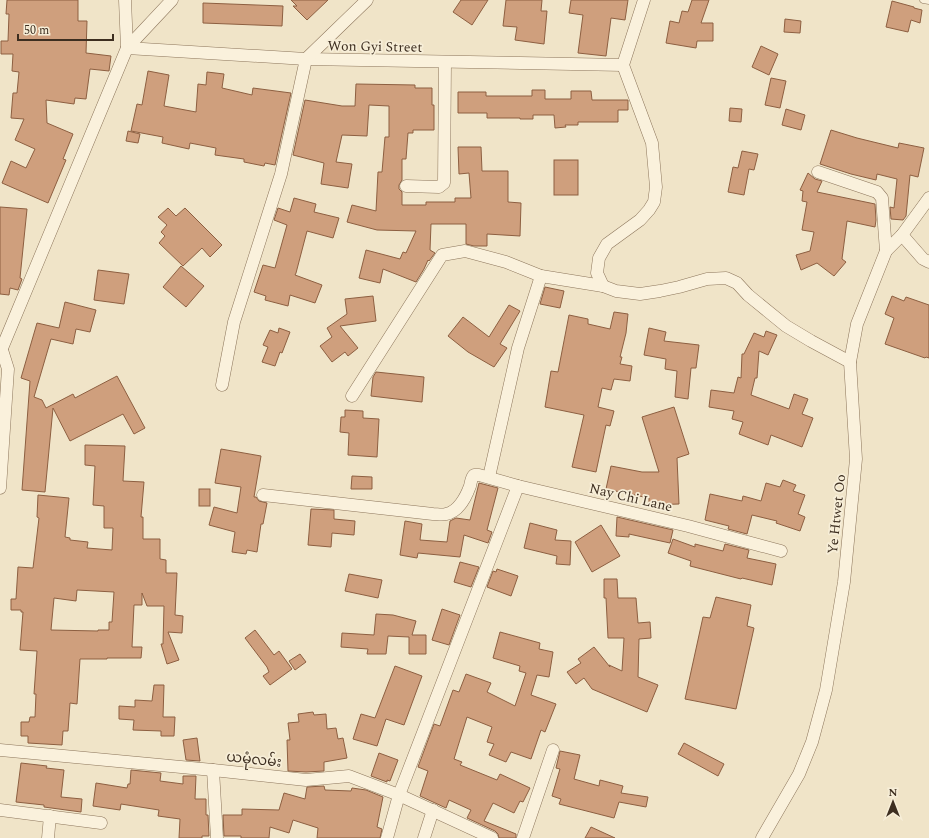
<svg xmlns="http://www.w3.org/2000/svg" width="929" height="838" font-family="Spectral,'Noto Sans Myanmar',serif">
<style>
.building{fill:#cf9f7d;stroke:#8d5f41;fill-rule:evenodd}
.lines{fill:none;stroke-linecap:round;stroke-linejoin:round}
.service-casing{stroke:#8d765c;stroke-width:7}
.minor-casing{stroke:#8d765c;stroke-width:13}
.service{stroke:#faf1dc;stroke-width:6}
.minor{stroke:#faf1dc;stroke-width:12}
.labels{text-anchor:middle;stroke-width:3.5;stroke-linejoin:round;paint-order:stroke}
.street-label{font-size:14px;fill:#3d2e20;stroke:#f7eed8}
</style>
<rect width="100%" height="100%" fill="#f0e4c8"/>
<!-- building -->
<g class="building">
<path d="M7 0H78V21H87L86 53 111 56 109 71 90 69 86 99 75 98 74 104 46 100 47 123 73 134 63 159 66 160 48 203 2 183 11 161 26 168 35 149 15 140 24 119 11 118 13 93H17L19 72 12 71 13 54H1V41H8L9 14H6Z"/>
<path d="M291 0H328L307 20 293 6H297Z"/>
<path d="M461 0H488L472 25 453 12Z"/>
<path d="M506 0H542L541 11H547L544 44 515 40 517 27 503 26Z"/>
<path d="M571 0H628L625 20 611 18 606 56 578 53 583 15 569 13Z"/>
<path d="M692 0H709L701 23H713V41H697L696 48 666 43 670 21 679 23 682 11 688 12Z"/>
<path d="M892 1 914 7V8L922 10 920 23 911 20 908 32 886 27Z"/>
<path d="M203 3 283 6 282 26 203 23Z"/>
<path d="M785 19 801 21 800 33 784 32Z"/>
<path d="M761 46 778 54 769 75 752 67Z"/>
<path d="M148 71 169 75 164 106 196 112 198 84 206 85 207 72 224 74 222 88 252 95 253 88 291 93 275 165 265 163 264 166 244 162V159L215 155 216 148 190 143 189 149 162 143 163 137 131 131 137 104 142 105Z"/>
<path d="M771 78 786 81 780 108 765 105Z"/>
<path d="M356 84 415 85V88H432V105H434V130H413V133H408L406 159H402V180L399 185V189L402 192V205H426V202H455V198H471L469 173 459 174 458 147H481L482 171H508V202L521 203 520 236 487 234V246H474L466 244V224H431L430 250 435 253 429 261 428 260 424 269 416 282 383 269 380 283 359 278 366 250 400 259 403 252 406 253 416 231 377 230 347 222 352 205 376 211 378 172H382L385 137H389V106L369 105 367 136 342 135 336 162 352 164 348 188 321 184 324 163 293 155 305 100 342 106H355Z"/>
<path d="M532 90H545V99H571V91H591L592 100H628V110H618V122H578V125H565L566 127 555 128 554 115H533V119H520V118H487V113H458V92H486V96H532Z"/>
<path d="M730 108 742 109 741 122 729 121Z"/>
<path d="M786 109 805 115 801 130 782 125Z"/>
<path d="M831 130 857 138 898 148 899 143 924 148 918 177 910 175 906 216 903 220 891 219 890 207 894 208 897 179 877 174 876 180 851 174 820 164Z"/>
<path d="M128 131 140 134 138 143 126 141Z"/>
<path d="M742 151 758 154 754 170 749 169 744 195 728 192 733 167 738 168Z"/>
<rect x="554" y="160" width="24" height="35"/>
<path d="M808 173 815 179 822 181 817 192 875 204 876 220 875 227 847 221 842 259 846 262 834 276 817 263 801 270 796 255 810 251 814 232 802 230 807 202 802 201 803 191 800 190Z"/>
<path d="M294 198 316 204 314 212 339 218 333 238 307 231 296 273 295 275 322 285 315 303 290 295 288 306 265 300 266 296 254 292 263 265 275 268 287 225 274 220 278 208 290 212Z"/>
<path d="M0 207 27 209 20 278 22 279 18 290 10 288 9 295 0 294Z"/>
<path d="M168 208 176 216 185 208 222 245 210 257 202 248 183 266 159 243 165 236 161 232 167 225 158 217Z"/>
<path d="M181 266 204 286 186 307 163 287Z"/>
<path d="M98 270 129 274 124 304 94 300Z"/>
<path d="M545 287 564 291 560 308 540 304Z"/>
<path d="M373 296 376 321 340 326 358 348 348 356 345 352 332 362 320 346 332 337 327 328 347 314 345 299Z"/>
<path d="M892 296 904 301 906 297 929 305V358L926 357 925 358 885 344 894 318 885 314Z"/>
<path d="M65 302 96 310 90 332 76 329 73 344 51 339 34 397 42 400 46 408 73 394 75 398 117 376 145 428 134 434 123 414 70 441 53 408 45 492 22 490 30 381 21 378 37 323 59 328Z"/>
<path d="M509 305 520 311 500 344 507 348 494 367 468 352 448 336 463 317 489 337Z"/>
<path d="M614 312 628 314 626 333 620 357H622L620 364 632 366 630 381 614 379 611 390 602 388 598 407 614 411 610 426 606 425 596 472 572 467 584 415 545 407 551 371 558 372 569 315 588 319V324L610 329Z"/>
<path d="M279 328 290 332 282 353 280 352 275 366 262 362 268 347 263 345 270 330 278 333Z"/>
<path d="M649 328 666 332 664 341 699 345 696 368H691L688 399 675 397 677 371 665 369 666 359 644 355Z"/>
<path d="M766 331 777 335 768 355 759 351 757 378H755L751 395 789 409 794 394 808 399 802 414 813 418 802 447 771 435 768 445 739 434 743 422 732 419 734 411 709 407 711 390 734 393 738 377 741 378 742 354H744L754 333 764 337Z"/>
<path d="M376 372 424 377 422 402 371 396 373 377Z"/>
<path d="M674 407 689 454 677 458 679 504 649 505V498L606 489 611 466 642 472H659L642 417Z"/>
<path d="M345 410 363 411V418L379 419 377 457 348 455 349 433 340 432 341 417H345Z"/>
<path d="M85 445 125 446 123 481 144 482 141 517H143V539H160V559L166 560V573H177L175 615 183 616 182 633 168 632 179 660 167 664 161 644H163L164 606H147L142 593V605H134L132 647H142L141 658H107V659H80L77 704 70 703 68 731H63L62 745 28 743V736H21V722H29L30 717H35L36 694H34L37 651 20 650 23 612H21V610H11V599H16L18 567 33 568 39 518 37 517 38 495 69 498 65 537 70 538V540L88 542 87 548 112 550 113 528H104V506L93 505 95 466 85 465ZM77 590 114 592 112 622H109V630H98V631L51 630 54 598 76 601Z"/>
<path d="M221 449 261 456 254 497H256L259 501 267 503 263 524H261L257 552 247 550 246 554 232 552 235 532 209 525 214 507 237 513 241 487 215 483Z"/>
<path d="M352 476 372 477V489H351Z"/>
<path d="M783 480 796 485 793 491 805 495 798 514 805 517 800 531 776 523 777 521 752 515 747 534 728 529 729 526 705 520 710 494 742 501 743 496 761 501 766 483 780 487Z"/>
<path d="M479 483 498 488 487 530 492 532 488 543 464 535 460 557 418 553 417 558 400 555 405 521 422 524 420 540 447 542 450 521 456 518 470 520Z"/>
<rect x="199" y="489" width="11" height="17"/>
<path d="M311 509 334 510V519L355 521 354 535 332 533 331 547 308 545Z"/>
<path d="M617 517 673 530 670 543 629 534V537L616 536Z"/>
<path d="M530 523 557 530 555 540 571 541 570 565 556 564 557 556 524 548Z"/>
<path d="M601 525 620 556 592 572 575 542Z"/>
<path d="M673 539 695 547V544L723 551 725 544 749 550 747 558 776 564 772 585 742 578 741 579 690 566 691 561 668 553Z"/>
<path d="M460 562 479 567 471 587 454 582Z"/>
<path d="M497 569 518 576 511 596 487 587 493 571 496 572Z"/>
<path d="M349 574 382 580 378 598 345 591Z"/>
<path d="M604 579H617L618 598H636L638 623 650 622 651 638 639 639 638 677 658 685 647 712 592 689 584 678 576 684 567 672 581 663 578 659 594 647 610 667 609 665 622 671 624 638H608L606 598H604Z"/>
<path d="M716 597 751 605 747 626 754 628 736 709 685 699 703 617 710 618Z"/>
<path d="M442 609 460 615 449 645 432 640Z"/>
<path d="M376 614 393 615 416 621 412 635H426V654H409V637L388 636 386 654H367L368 649 341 647 342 633 374 635Z"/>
<path d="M255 630 274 655 279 651 292 669 270 685 263 676 269 672 267 667 245 638Z"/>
<path d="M500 632 540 643 539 649 553 652 549 677 537 675 531 695 556 704 545 732 541 730 531 759 511 752 506 762 489 755 494 744 487 742 492 727 467 717 454 759 462 762 460 765 497 780 500 774 530 788 523 802 520 801 514 813 493 803 484 821 516 834V838H499L498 834 495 831 467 818 471 810 449 800 446 808 420 796 428 771 418 767 434 724 440 726 453 690 459 692 466 674 491 683 487 692 515 706 526 673 519 671 520 666 493 658Z"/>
<path d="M300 654 306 662 295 670 289 661Z"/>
<path d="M395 666 422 676 404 725 386 719 377 746 353 739 361 714 375 718Z"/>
<path d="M154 685H164L163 717H175L174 736H161V731L133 730 134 720 119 719V706L135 707V700L152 701Z"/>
<path d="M313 712 314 715 326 714 327 729 336 728 338 739 343 738 347 758 324 762V771L306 772 288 771 287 740H290L288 723 299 722 298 714Z"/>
<path d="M197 738 200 761 186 760 183 740Z"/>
<path d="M684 743 724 764 718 776 678 754Z"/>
<path d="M560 751 580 755 574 779 599 786 600 780 623 786 621 793 648 797 646 807 619 802 614 818 559 804 561 799 552 796 560 769 556 768Z"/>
<path d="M379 753 398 760 390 781 387 780V782L371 776Z"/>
<path d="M21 763 47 766 46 768 64 770 61 797 82 799 81 812 44 807V805L16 802Z"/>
<path d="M131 770 161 773 160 781 183 784V776H196L195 799H206V815H208L209 836H202V838H179L180 819 158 816 159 810 121 804 120 810 93 806 96 783 127 788 128 784H130Z"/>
<path d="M324 786 325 790 351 791 352 788 366 790 383 797 377 827 382 829 380 838H317L318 828 293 820 289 833 270 827 269 838H241V836H224L223 815H242V809L279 810 284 793 305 799 307 787Z"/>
<path d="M591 827 615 838H585Z"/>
</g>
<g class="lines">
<!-- service casing -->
<g class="service-casing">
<path id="service" d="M923 0 929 1"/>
</g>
<!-- minor casing -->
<g class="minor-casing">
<g id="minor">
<path d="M125 0 127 48"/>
<path d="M127 48 306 59 623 65"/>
<path d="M818 172 877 192 882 198 886 251"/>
<path d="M406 186 439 187 444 183 445 62"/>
<path d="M902 235 923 259 929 262"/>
<path d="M603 286 597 273 599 258 607 244 640 220 649 210 654 202 656 187 652 143 623 65 644 0"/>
<path d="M0 353 127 48 172 0"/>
<path d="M222 385 234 322 281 174 306 59 367 0"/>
<path d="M352 396 442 255 465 251 506 262 541 276 603 286 616 291 640 294 660 291 679 287 707 279 726 278 737 283 748 295 786 326 811 341 850 362"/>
<path d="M489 477 518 348 541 276"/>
<path d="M0 488 8 369 2 350"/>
<path d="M263 495 433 514C437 514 442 515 446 514 458 512 466 497 470 486 471 482 471 478 474 475H479L518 486 688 526 781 551"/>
<path d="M0 750 213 770 306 780 349 776 399 795 492 838"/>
<path d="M213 770 217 838"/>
<path d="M0 810 101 823"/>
<path d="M48 838 50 816"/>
<path d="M387 838 399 795 518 486"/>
<path d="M424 838 433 810"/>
<path d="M523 838 553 750"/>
<path d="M762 838 799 774 812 742 826 690 844 582 856 459 850 362 857 324 886 251 902 235 929 198"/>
</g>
</g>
<!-- service -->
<use href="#service" class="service"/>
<!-- minor -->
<use href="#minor" class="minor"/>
</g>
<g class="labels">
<!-- street labels -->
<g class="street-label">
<text transform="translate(375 46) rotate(1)" y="5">Won Gyi Street</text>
<text transform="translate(631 497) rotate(13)" y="5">Nay Chi Lane</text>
<text transform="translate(836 514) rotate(-84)" y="5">Ye Htwet Oo</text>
<text transform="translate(254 759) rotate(6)" y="5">ယမုံလမ်း</text>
</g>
</g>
<!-- north arrow -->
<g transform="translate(893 802)" stroke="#f7eed8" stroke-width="3" paint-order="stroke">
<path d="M0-3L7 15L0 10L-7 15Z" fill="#3d2e20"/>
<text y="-6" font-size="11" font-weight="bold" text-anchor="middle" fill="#3d2e20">N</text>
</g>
<!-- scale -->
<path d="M18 34v6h95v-6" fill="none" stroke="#3d2e20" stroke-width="2"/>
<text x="24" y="34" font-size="12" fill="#3d2e20" stroke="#f7eed8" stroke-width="3" paint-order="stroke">50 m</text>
</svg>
